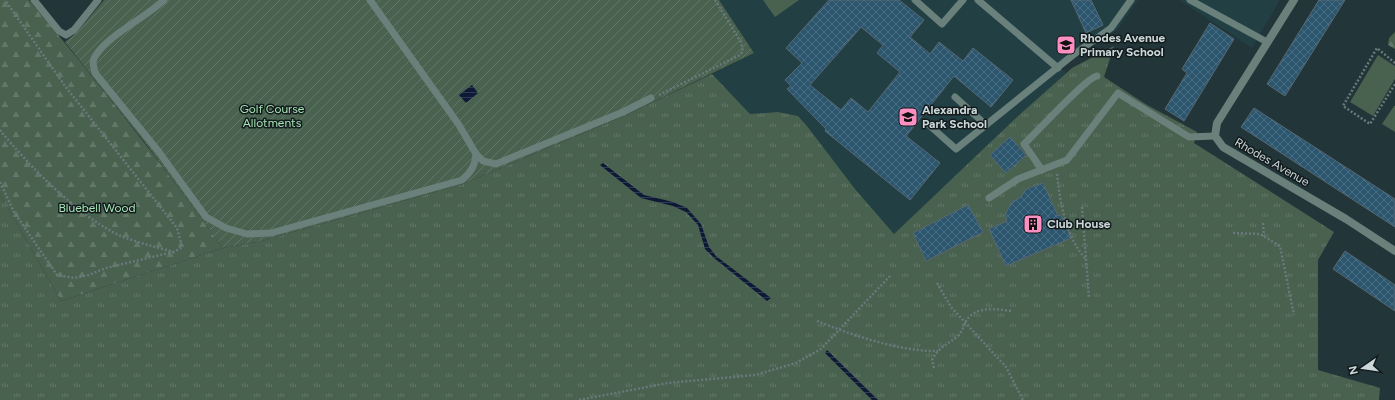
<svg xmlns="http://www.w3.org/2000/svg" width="1395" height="400" font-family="Figtree,sans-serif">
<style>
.built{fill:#223f44}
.grass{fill:url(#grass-tufts)}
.forest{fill:url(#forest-firs)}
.garden{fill:url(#garden-furrows)}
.pitch{fill:#49614f}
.water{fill:url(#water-rules)}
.building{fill:url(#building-cross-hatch);stroke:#586873;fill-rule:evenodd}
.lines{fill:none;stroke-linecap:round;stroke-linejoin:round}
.path{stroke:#69797c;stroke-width:2.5;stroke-dasharray:2 2;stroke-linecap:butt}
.service{stroke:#69807b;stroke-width:7}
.minor{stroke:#69807b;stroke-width:8}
.labels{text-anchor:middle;stroke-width:3;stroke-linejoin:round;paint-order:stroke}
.poi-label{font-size:12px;font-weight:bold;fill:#cbd7d9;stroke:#131b1d;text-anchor:start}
.park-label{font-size:12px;fill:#a5e4b3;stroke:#131b1d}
.street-label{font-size:12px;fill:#cbd7d9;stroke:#131b1d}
</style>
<defs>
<pattern id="grass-tufts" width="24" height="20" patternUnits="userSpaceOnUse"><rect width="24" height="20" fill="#49614f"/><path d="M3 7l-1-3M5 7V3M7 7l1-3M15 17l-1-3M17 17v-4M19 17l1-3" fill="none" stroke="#627768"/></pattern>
<pattern id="forest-firs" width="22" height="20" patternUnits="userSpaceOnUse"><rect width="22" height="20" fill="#49614f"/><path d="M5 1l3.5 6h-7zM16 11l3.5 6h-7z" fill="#627768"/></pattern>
<pattern id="garden-furrows" width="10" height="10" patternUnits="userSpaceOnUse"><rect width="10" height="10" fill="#49614f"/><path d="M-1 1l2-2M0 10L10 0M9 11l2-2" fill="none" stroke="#627768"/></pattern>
<pattern id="water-rules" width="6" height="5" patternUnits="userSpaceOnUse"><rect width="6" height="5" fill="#0d1937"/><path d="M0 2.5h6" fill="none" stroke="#2f3a53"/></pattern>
<pattern id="building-cross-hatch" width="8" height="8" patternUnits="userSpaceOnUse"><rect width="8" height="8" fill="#2c556e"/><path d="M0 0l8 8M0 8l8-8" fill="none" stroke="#496d82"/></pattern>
</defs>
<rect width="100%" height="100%" fill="#223538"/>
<!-- built -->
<g class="built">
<path d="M719 0H1138L1117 30 1074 59 1057 64 1066 73 894 234 855 189 807 126 798 116 778 112 750 114 712 74 754 53Z"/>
<path d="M1179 0H1280L1252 48Z"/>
</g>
<!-- grass -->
<path class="grass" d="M1114 46 1104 77 1147 105 1197 132 1194 143 1334 232 1318 260V370L1380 388 1379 400H0V194L61 301 223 248 262 241 463 184 624 116 712 74 750 114 778 112 798 116 807 126 855 189 894 234 1017 117 1072 68Z"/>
<!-- forest -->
<g class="forest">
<path d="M0 0H29C97 80 161 163 223 248L61 301 0 194Z"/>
<path d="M1395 32V49L1388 45 1389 38Z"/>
</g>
<!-- garden -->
<path class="garden" d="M104 0H719L754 53 624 116 463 184 262 241 223 248 146 144 65 42 76 33Z"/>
<!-- pitch -->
<g class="pitch">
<path d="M763 0H799L775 17Z"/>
<path d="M1378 55 1395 66V79L1373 116 1350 102Z"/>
<path d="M1394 106H1395V132L1382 124Z"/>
</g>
<!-- water -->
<g class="water">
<path d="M472 85 478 93 466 103 459 95Z"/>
<path d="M603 163 644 195 673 202 687 208 701 224 709 247 716 256 771 298 767 301 714 258 705 249 698 225 686 212 673 206 641 198 600 165Z"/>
<path d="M827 350 878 400H872L825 353Z"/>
</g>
<!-- building -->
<g class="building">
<path d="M829 0H899L924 20 910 37 930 54 939 42 963 61 973 48 1013 80 991 107 954 76 906 136 940 163 910 200 825 131 826 129 787 89 791 86 785 80 802 63 786 48ZM861 27 883 45 877 53 900 72 868 112 851 98 841 110 810 85Z"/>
<path d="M1071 0H1091L1103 25 1086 33Z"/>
<path d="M1319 0H1345L1285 96 1267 84Z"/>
<path d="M1210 23 1234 39 1184 121 1165 109 1187 73 1182 69Z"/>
<path d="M1254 108 1395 199V227L1241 127Z"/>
<path d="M1010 137 1026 155 1006 173 990 155Z"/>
<path d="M1043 183 1058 216 1061 215 1071 238 1006 266 989 229 1007 221 1005 215 1012 202 1021 197 1026 189Z"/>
<path d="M968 205 983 232 926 261 913 233Z"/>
<path d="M1345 251 1395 285V311L1333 269Z"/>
</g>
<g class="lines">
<!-- path -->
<g class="path">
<path d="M1395 63 1377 48 1343 106 1370 124 1395 84"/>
<path d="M659 95 740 55 743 51 741 42 715 0"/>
<path d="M0 130C28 165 80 218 121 236 138 243 156 247 174 252L182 247 177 228 65 86 5 0"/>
<path d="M1057 174C1060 202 1066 238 1086 259"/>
<path d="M0 182 14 212 57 275 74 278 89 275 106 268 173 252"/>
<path d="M1082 207 1089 298"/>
<path d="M1263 223 1264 236"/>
<path d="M1233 233 1260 234 1280 246 1294 315"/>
<path d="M937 283 951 307 1006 367 1023 400"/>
<path d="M817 321C851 335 902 352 938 351"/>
<path d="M934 368 932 360C940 345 948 345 959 335 963 330 964 323 968 318 980 305 998 310 1013 311"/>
<path d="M579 400 668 383 755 375 796 363 821 349 890 276"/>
</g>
<!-- service -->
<g class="service">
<path d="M34 0 59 31 66 35 74 30 98 0"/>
<path d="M164 0C145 18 110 34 96 55 91 61 94 67 95 73L159 152 206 217 226 228 247 234 271 233 462 180C471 172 475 166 476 154"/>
<path d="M370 0 459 125 476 154 483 161 496 164 623 112 651 98"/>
<path d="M915 0 942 24 963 0"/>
<path d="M978 0 1058 68"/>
<path d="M1190 0 1267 42"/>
<path d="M955 97 986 125"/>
<path d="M929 125 956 149 1073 55 1111 28 1131 0"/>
<path d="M1042 170 1024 144C1036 133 1087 77 1097 76"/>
<path d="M989 198 1018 179 1067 160 1118 93 1189 137 1215 136"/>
</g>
<!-- minor -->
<path class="minor" d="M1294 0 1217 123 1215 136 1223 147 1346 219 1395 251"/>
</g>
<!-- icons -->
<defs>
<g id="school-square" transform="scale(1)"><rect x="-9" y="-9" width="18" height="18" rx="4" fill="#fc8fc2" stroke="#131b1d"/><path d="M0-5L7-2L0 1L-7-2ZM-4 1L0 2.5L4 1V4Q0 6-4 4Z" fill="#111"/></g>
<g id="building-square" transform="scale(1)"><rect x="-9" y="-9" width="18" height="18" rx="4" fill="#fc8fc2" stroke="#131b1d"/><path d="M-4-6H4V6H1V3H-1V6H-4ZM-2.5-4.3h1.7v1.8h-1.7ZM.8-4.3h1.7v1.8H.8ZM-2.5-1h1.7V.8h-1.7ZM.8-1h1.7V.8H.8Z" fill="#111"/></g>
</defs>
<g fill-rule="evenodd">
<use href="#school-square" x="1066" y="45"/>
<use href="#school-square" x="908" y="117"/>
<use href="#building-square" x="1033" y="224"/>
</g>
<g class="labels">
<!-- poi labels -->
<g class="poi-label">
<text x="1080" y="42">Rhodes Avenue<tspan x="1080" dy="14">Primary School</tspan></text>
<text x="922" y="114">Alexandra<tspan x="922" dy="14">Park School</tspan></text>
<text x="1047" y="228">Club House</text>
</g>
<!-- park labels -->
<g class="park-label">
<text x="272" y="113">Golf Course<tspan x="272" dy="14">Allotments</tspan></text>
<text x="97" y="212">Bluebell Wood</text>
</g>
<!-- street labels -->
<g class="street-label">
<text transform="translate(1272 162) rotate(30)" y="4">Rhodes Avenue</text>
</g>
</g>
<!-- north arrow -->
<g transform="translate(1363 368) rotate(257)" stroke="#131b1d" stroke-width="3" paint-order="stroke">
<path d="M0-3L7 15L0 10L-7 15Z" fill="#cbd7d9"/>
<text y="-6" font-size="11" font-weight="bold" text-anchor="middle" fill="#cbd7d9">N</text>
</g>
</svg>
